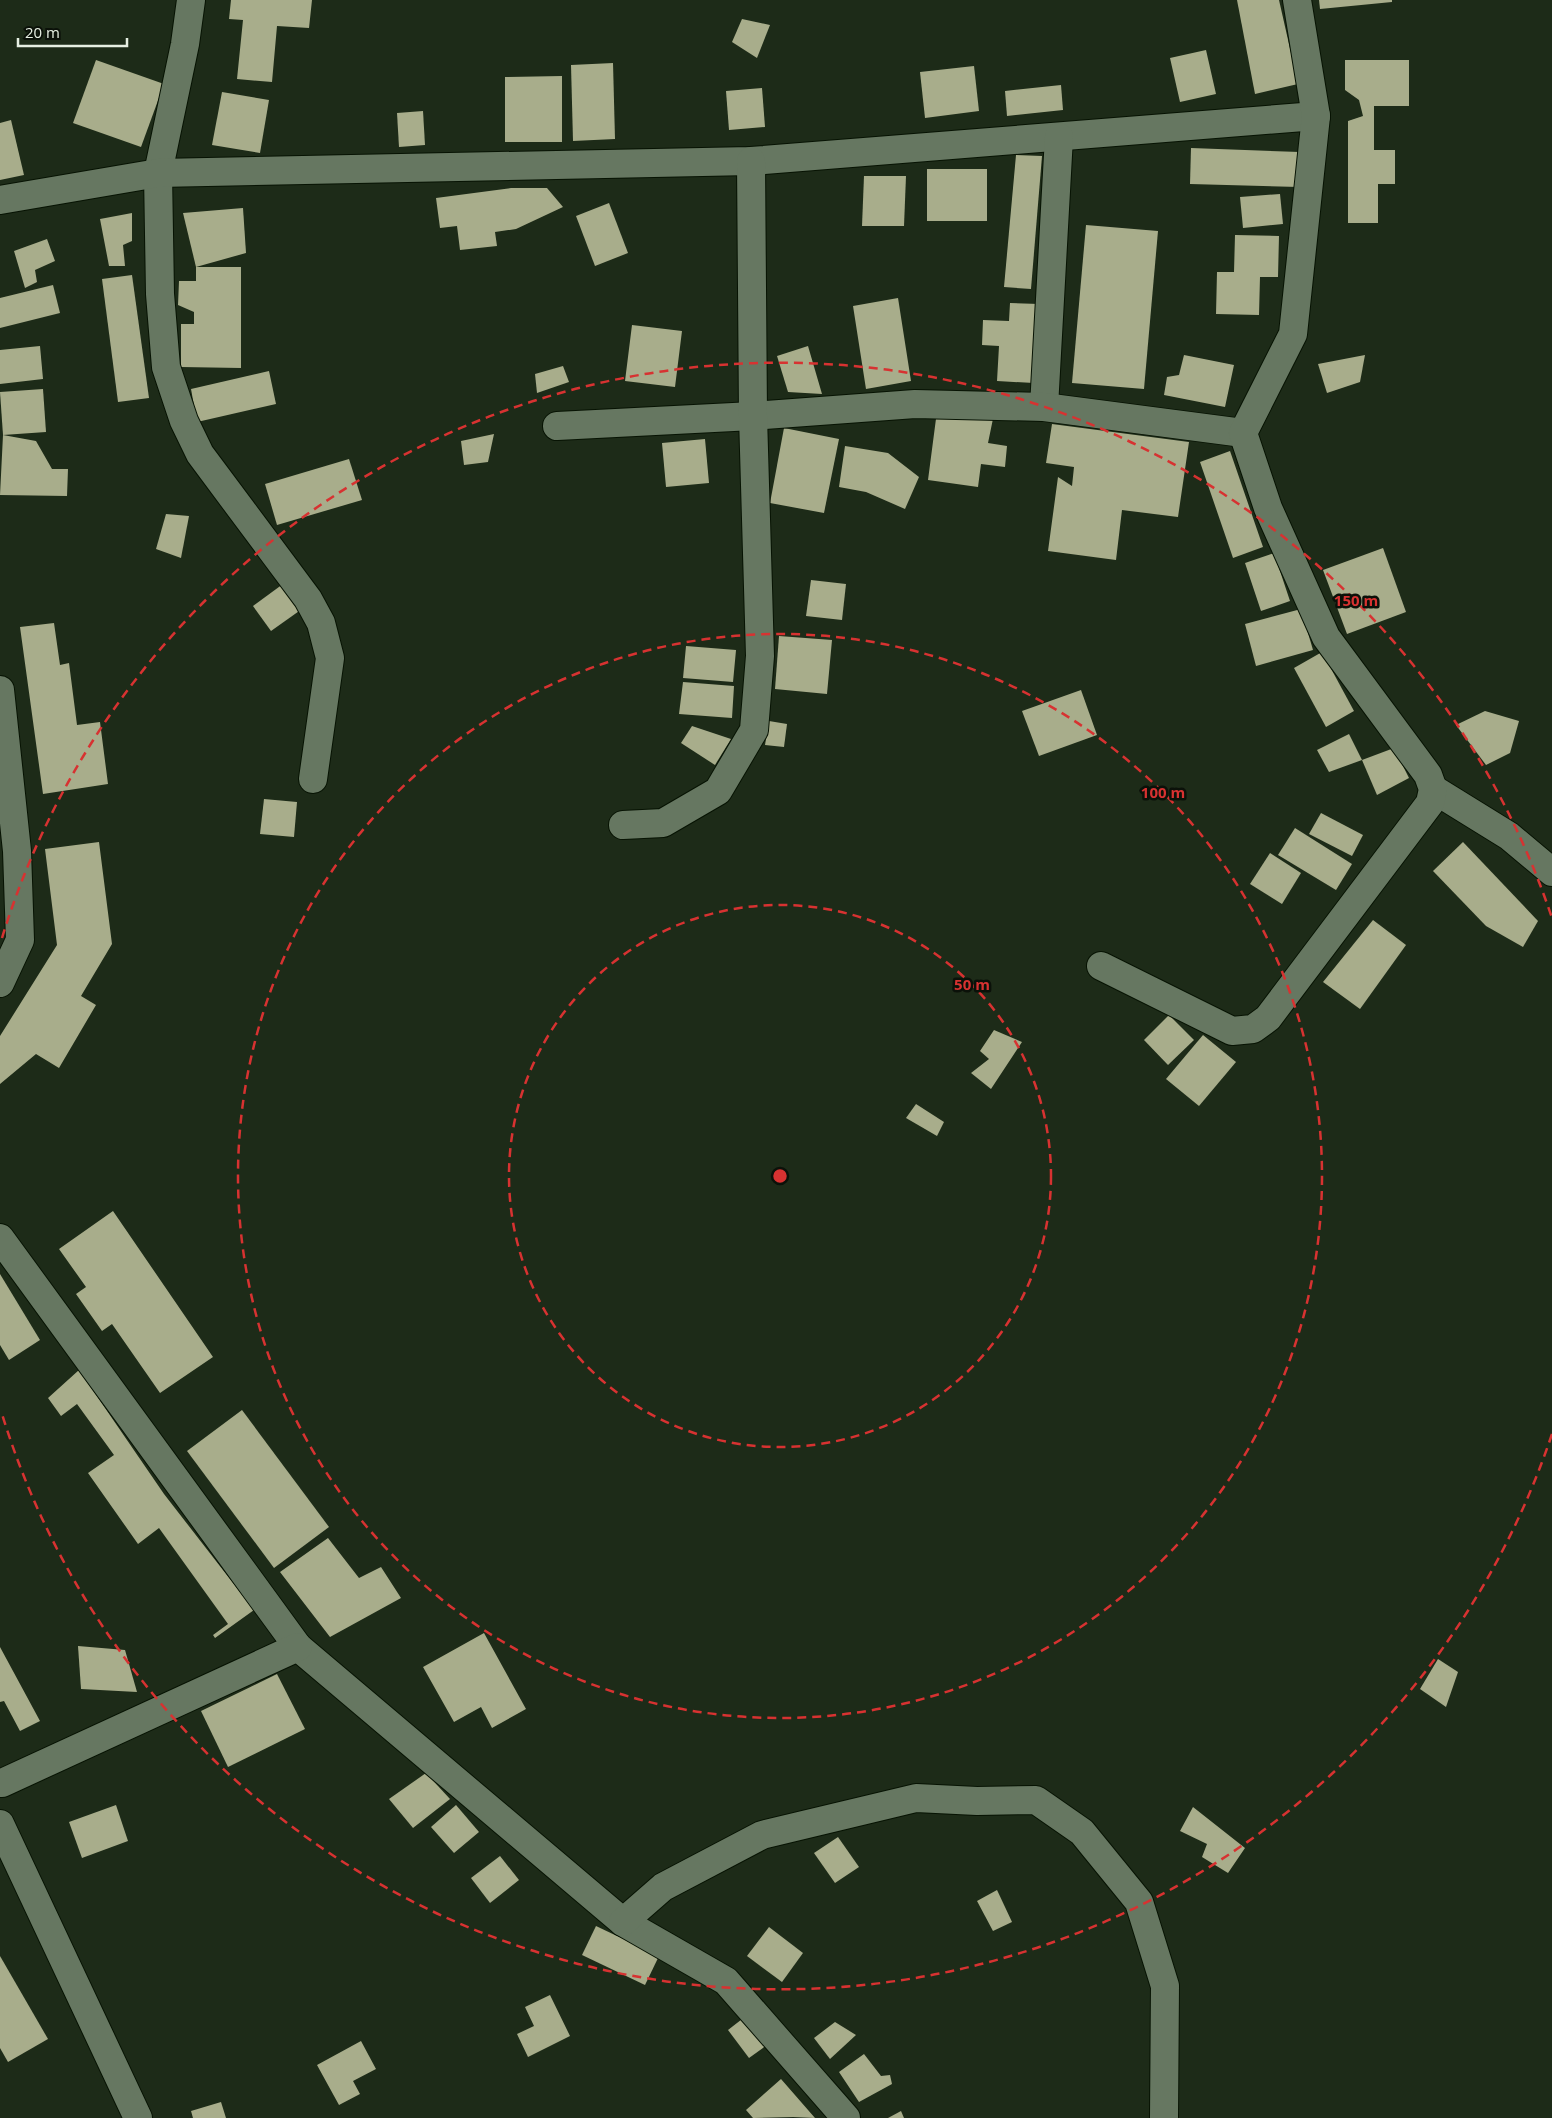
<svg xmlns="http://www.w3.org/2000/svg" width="1552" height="2118" font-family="'Open Sans',sans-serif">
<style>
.building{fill:#a8ad8b}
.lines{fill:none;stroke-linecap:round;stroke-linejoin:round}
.minor-casing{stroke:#071303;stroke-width:30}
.minor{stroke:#667761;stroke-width:28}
.ring{fill:none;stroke:#d73231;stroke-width:2.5;stroke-dasharray:9 6}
.centre{fill:#d73231;stroke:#0b1109;stroke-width:2.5}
.ring-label{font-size:15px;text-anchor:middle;font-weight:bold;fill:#d73231;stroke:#0b1109;stroke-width:5;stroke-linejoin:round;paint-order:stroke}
</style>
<rect width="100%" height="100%" fill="#1d2b18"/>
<!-- building -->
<g class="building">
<path d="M231 0H312L309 28 277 26 272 82 237 79 243 20 229 19Z"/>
<path d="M1237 0H1279L1298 84 1255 94Z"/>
<path d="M1319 0H1392V2L1320 9Z"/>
<path d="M742 19 770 25 757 58 732 42Z"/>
<path d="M1206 50 1216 94 1180 102 1170 58Z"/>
<path d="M96 60 164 84 141 147 73 123Z"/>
<path d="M1345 60H1409V106H1374V150H1395V184H1378V223H1348V121L1363 116 1359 100 1345 90Z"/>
<path d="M613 63 615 139 573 141 571 65Z"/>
<path d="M974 66 979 111 925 118 920 72Z"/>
<path d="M562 76V142H505V77Z"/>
<path d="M1061 85 1063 110 1007 116 1005 91Z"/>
<path d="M762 88 765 127 729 130 726 91Z"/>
<path d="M222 92 269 100 260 153 212 145Z"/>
<path d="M423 111 425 145 399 147 397 113Z"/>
<path d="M11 120 24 175 0 180V123Z"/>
<path d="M1191 148 1300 152 1299 187 1190 184Z"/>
<path d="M1016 155 1042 156 1031 289 1004 287Z"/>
<rect x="927" y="169" width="60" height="52"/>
<path d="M864 176H906L904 226H862Z"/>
<path d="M511 188H547L563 207 516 229 495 232 497 246 460 250 457 226 440 228 436 198Z"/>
<path d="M1280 194 1283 224 1243 228 1240 197Z"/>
<path d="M609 203 628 253 595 266 576 216Z"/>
<path d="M243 208 246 253 196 267 183 213Z"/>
<path d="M132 213V241L123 245 125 266H109L100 219Z"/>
<path d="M1086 225 1158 231 1144 389 1072 383Z"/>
<path d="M1235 235 1279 236 1278 277H1260L1259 315 1216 314 1217 272H1234Z"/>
<path d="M47 239 55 261 35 270 37 282 25 288 14 251Z"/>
<path d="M196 267H241V368L181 367V324H194V312L178 305 179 281H196Z"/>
<path d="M132 275 149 398 118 402 102 279Z"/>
<path d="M53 285 60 313 0 328V298Z"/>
<path d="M898 298 911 381 866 389 853 306Z"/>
<path d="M1010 303 1039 304 1034 383 997 381 999 346 982 345 983 320 1009 321Z"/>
<path d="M632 325 682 331 675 387 625 381Z"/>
<path d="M40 346 43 379 0 384V350Z"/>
<path d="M808 346 822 394 788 392 777 356Z"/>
<path d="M1184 355 1234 365 1225 407 1164 395 1167 377 1179 375Z"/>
<path d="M1365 355 1360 382 1327 393 1318 364Z"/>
<path d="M563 366 569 382 537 393 535 374Z"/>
<path d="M269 371 276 404 197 422 191 389Z"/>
<path d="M43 389 46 432 3 435 0 392Z"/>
<path d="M995 409 988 443 1007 446 1005 467 981 464 978 487 928 480 937 411Z"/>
<path d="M1052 424 1189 442 1178 517 1122 510 1116 560 1048 551 1058 477 1072 486 1074 467 1046 463Z"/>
<path d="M784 428 839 439 824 513 770 503Z"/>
<path d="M494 434 488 462 464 465 461 441Z"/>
<path d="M3 435 36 441 52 469H68L67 496 0 495Z"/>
<path d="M705 439 709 483 666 487 662 443Z"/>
<path d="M845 446 888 453 919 477 905 509 866 492 839 487Z"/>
<path d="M1230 451 1263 547 1233 558 1200 462Z"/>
<path d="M349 459 362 500 277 525 265 484Z"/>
<path d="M166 514 189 516 181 558 156 549Z"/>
<path d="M1383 548 1406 612 1347 634 1323 570Z"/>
<path d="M1274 553 1290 601 1261 611 1245 563Z"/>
<path d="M811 580 846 584 842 620 806 616Z"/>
<path d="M283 584 302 609 271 631 253 606Z"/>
<path d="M1301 609 1313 650 1256 666 1245 624Z"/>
<path d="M54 623 60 665 69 663 77 725 100 722 108 784 43 794 20 627Z"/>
<path d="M779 636 832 640 827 694 775 689Z"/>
<path d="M686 646 736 650 733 682 683 678Z"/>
<path d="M1322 652 1354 711 1326 727 1294 668Z"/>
<path d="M683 682 734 686 732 718 679 714Z"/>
<path d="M1081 690 1097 735 1039 756 1022 711Z"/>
<path d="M1485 711 1519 721 1510 753 1486 765 1456 725Z"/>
<path d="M769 721 787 724 784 747 765 745Z"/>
<path d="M692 726 731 739 715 765 681 743Z"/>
<path d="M1349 734 1362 760 1329 772 1317 750Z"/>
<path d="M1394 748 1409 778 1377 795 1362 760Z"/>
<path d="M264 799 297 802 294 837 260 834Z"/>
<path d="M1321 813 1363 835 1352 856 1309 834Z"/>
<path d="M1295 828 1352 864 1336 890 1278 855Z"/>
<path d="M99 842 112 944 81 996 96 1005 59 1068 36 1054 0 1084V1036L57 945 45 849Z"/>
<path d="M1463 842 1538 921 1523 947 1486 926 1433 871Z"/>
<path d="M1270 853 1301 873 1282 904 1250 884Z"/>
<path d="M1373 920 1406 945 1360 1009 1323 982Z"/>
<path d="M1169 1015 1194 1040 1168 1065 1144 1040Z"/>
<path d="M994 1030 1022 1042 991 1089 971 1073 989 1059 980 1051Z"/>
<path d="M1203 1035 1236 1062 1199 1106 1166 1079Z"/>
<path d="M916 1104 944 1122 937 1136 906 1118Z"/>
<path d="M113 1211 213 1357 160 1393 112 1324 102 1331 76 1294 86 1287 59 1249Z"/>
<path d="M0 1274 40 1340 9 1360 0 1345Z"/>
<path d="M79 1370 164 1494 254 1610 215 1638 213 1635 228 1624 159 1528 138 1544 88 1473 114 1455 77 1404 61 1416 48 1398Z"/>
<path d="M242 1410 329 1527 274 1568 187 1451Z"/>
<path d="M328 1538 359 1578 381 1567 401 1598 330 1637 280 1572Z"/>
<path d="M484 1633 526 1709 492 1728 481 1707 454 1722 423 1667Z"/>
<path d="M78 1646 125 1650 137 1692 81 1689Z"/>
<path d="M0 1647 40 1721 20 1731 4 1701 0 1702Z"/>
<path d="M1438 1659 1458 1672 1446 1707 1420 1689Z"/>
<path d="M277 1674 305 1729 228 1767 201 1711Z"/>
<path d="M426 1773 450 1799 413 1828 389 1799Z"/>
<path d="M116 1805 128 1841 82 1858 69 1822Z"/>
<path d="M456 1805 479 1832 454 1853 431 1827Z"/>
<path d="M1193 1807 1245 1848 1228 1873 1202 1857 1207 1844 1180 1831Z"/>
<path d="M838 1837 859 1867 835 1883 814 1853Z"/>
<path d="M500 1856 519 1880 490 1903 471 1878Z"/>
<path d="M997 1890 1012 1922 993 1931 977 1901Z"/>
<path d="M596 1926 659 1956 645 1985 582 1955Z"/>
<path d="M769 1927 803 1953 782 1982 747 1956Z"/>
<path d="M0 1956 48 2039 8 2062 0 2048Z"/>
<path d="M550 1995 570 2036 528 2057 517 2034 534 2026 525 2007Z"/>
<path d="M746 2016 767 2045 749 2058 728 2030Z"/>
<path d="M835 2022 856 2035 830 2059 814 2038Z"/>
<path d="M361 2041 376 2069 353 2081 360 2094 339 2105 317 2065Z"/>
<path d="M864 2054 881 2076 890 2075 892 2084 859 2102 839 2072Z"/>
<path d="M781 2079 815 2118 793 2117 753 2118 746 2110Z"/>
<path d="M221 2102 226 2118H193L191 2111Z"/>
<path d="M901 2111 904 2118H888Z"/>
</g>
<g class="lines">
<!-- minor casing -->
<g class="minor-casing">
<g id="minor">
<path d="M191 0 185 44 158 173 160 294 166 367 184 421 200 454 308 599 321 623 330 658 313 779"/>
<path d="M0 200 158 173 751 161 1316 116"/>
<path d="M1044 407 1059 137"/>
<path d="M557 426 753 416 915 404 1044 407 1243 433"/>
<path d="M0 690 17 851 20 940 0 983"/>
<path d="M1433 789 1509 836 1552 872"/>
<path d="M623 825 663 823 718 791 754 730 760 656 753 416 751 161"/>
<path d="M1101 966 1232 1031 1253 1029 1268 1018 1430 803 1433 789 1428 775 1326 637 1268 508 1243 433 1293 334 1316 116 1297 0"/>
<path d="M0 1238 298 1647 623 1922 726 1981 846 2118"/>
<path d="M2 1783 298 1647"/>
<path d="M0 1824 138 2118"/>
<path d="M623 1922 663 1887 762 1835 916 1798 977 1801 1036 1800 1082 1832 1139 1902 1165 1986 1164 2118"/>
</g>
</g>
<!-- minor -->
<use href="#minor" class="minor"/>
</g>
<!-- distance rings -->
<g class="ring">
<circle cx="780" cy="1176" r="271"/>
<circle cx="780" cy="1176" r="542"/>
<path d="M1552 1434A814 814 0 0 1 2 1414M2 938A814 814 0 0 1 1552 918"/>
</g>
<circle cx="780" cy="1176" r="8" class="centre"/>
<g class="ring-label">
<text x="1356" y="606">150 m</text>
<text x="1163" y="798">100 m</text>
<text x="972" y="990">50 m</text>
</g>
<!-- scale -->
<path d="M18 38v8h109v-8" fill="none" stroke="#e6efe2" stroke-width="2.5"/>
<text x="25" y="38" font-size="15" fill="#e6efe2" stroke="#0b1109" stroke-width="4" paint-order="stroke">20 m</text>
</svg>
